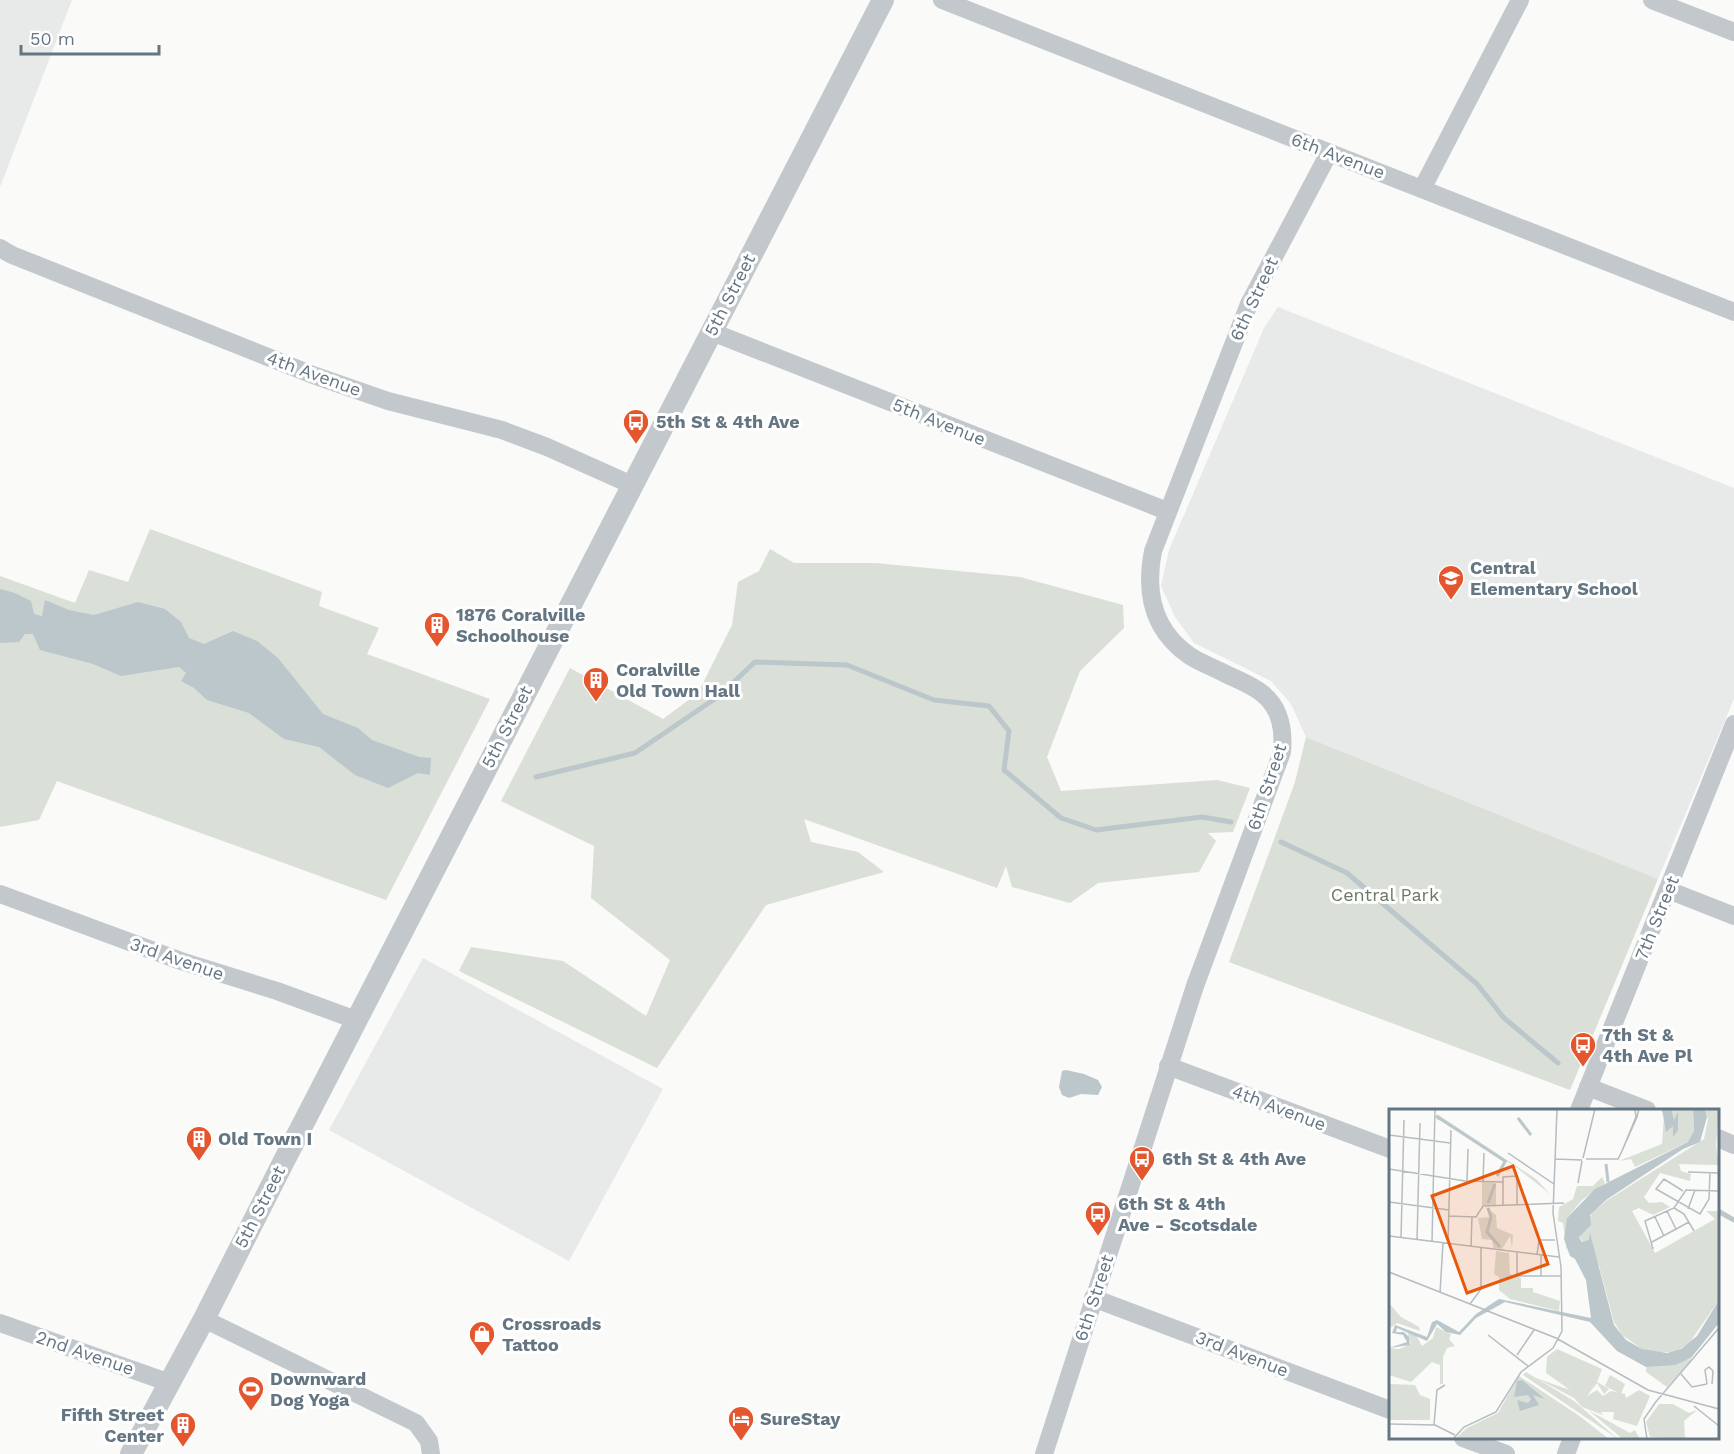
<svg xmlns="http://www.w3.org/2000/svg" width="1734" height="1454" font-family="'Work Sans',sans-serif">
<style>
.built{fill:#e8e9e9}
.green{fill:#dadfd7}
.water{fill:#bbc7cb}
.lines{fill:none;stroke-linecap:round;stroke-linejoin:round}
.stream{stroke:#bbc7cb;stroke-width:5}
.minor{stroke:#c3c8cc;stroke-width:18}
.tertiary{stroke:#c3c8cc;stroke-width:22}
.labels{text-anchor:middle;stroke-width:6;stroke-linejoin:round;paint-order:stroke}
.street-label{font-size:18px;fill:#657683;stroke:#fff}
.poi-label{font-size:18px;font-weight:bold;fill:#657683;stroke:#fff;text-anchor:start}
.park-label{font-size:18px;fill:#687a64;stroke:#fff}
.inset-river{fill:none;stroke:#bbc7cb;stroke-width:3}
.inset-road{fill:none;stroke:#b5bdc2;stroke-width:1.5}
.view{fill:#e8590c;fill-opacity:0.15;stroke:#e8590c;stroke-width:3}
.inset-edge{fill:none;stroke:#657683;stroke-width:3}
</style>
<rect width="100%" height="100%" fill="#fafaf8"/>
<!-- built -->
<g class="built">
<path d="M0 0H72L0 187Z"/>
<path d="M1278 307 1734 488V699L1658 879 1306 737 1291 704 1271 681 1194 643 1175 617 1161 586 1169 550 1264 328Z"/>
<path d="M423 958 663 1089 569 1261 329 1130Z"/>
</g>
<!-- green -->
<g class="green">
<path d="M150 529 322 592 319 606 379 628 367 654 490 699 386 900 57 781 39 820 0 827V576L75 603 89 570 128 582Z"/>
<path d="M770 549 794 563H876L1020 577 1123 605 1124 628 1080 671 1047 757 1061 791 1217 780 1250 788 1233 832 1208 833 1216 841 1199 872 1098 883 1070 903 1012 887 1006 866 997 888 804 819 811 842 858 852 884 872 766 905 657 1068 459 971 471 947 563 961 646 1016 670 960 591 898 594 846 501 801 570 668 663 719 698 693 732 625 738 582 759 571Z"/>
<path d="M1306 737 1658 879 1570 1090 1229 962 1295 782Z"/>
</g>
<!-- water -->
<g class="water">
<path d="M0 589 15 593 31 601 34 614 42 616 45 600 69 610 94 615 138 602 165 609 181 622 189 638 204 644 233 631 257 641 278 658 323 714 358 728 372 740 419 757 431 758 430 775 418 773 388 788 355 775 319 747 284 739 249 713 207 700 194 688 181 681 186 673 179 667 121 676 93 664 40 650 33 634H25L19 642 0 643Z"/>
<path d="M1066 1070 1084 1074 1098 1080 1102 1087 1098 1095 1081 1094 1069 1098 1062 1095 1059 1087 1062 1071Z"/>
</g>
<g class="lines">
<!-- stream -->
<g class="stream">
<path d="M536 777 635 753 719 696 755 662 847 665 934 700 989 706 1009 731 1004 770 1061 818 1096 830 1202 817 1231 822"/>
<path d="M1281 842 1347 873 1477 984 1504 1018 1558 1063"/>
<path d="M1718 1211 1734 1220"/>
</g>
<!-- minor -->
<g class="minor">
<path d="M942 0 1734 312"/>
<path d="M1652 0 1734 32"/>
<path d="M1422 189 1520 0"/>
<path d="M0 248 12 255 313 375 388 401 502 430 547 447 632 485"/>
<path d="M712 332 1167 511"/>
<path d="M1668 890 1734 916"/>
<path d="M0 894 181 961 277 991 356 1020"/>
<path d="M1168 1066 1390 1149"/>
<path d="M1588 1087 1647 1110"/>
<path d="M1579 1110 1734 724"/>
<path d="M1718 1138 1734 1145"/>
<path d="M1093 1298 1390 1410"/>
<path d="M204 1319 416 1423 429 1441 431 1454"/>
<path d="M0 1323 170 1383"/>
<path d="M1463 1438 1506 1454"/>
<path d="M1044 1454 1195 986 1282 752C1284 730 1281 709 1263 694 1251 684 1235 679 1222 672 1212 667 1199 662 1190 656 1152 630 1145 592 1153 551L1249 304 1329 153"/>
<path d="M1566 1454 1572 1438"/>
</g>
<!-- tertiary -->
<path class="tertiary" d="M131 1454 204 1319 288 1153 883 0"/>
</g>
<!-- icons -->
<defs>
<g id="bus-pin" transform="scale(1.35)"><path d="M0 17L-7.5 6A9.5 9.5 0 1 1 7.5 6Z" fill="#e4572e" stroke="#fff"/><path d="M-5-6H5V4H4V6H2V4H-2V6H-4V4H-5ZM-3.5-4V0h7V-4ZM-3.5 1.2v1.5H-2V1.2ZM2 1.2v1.5H3.5V1.2Z" fill="#fff"/></g>
<g id="school-pin" transform="scale(1.35)"><path d="M0 17L-7.5 6A9.5 9.5 0 1 1 7.5 6Z" fill="#e4572e" stroke="#fff"/><path d="M0-5L7-2L0 1L-7-2ZM-4 1L0 2.5L4 1V4Q0 6-4 4Z" fill="#fff"/></g>
<g id="building-pin" transform="scale(1.35)"><path d="M0 17L-7.5 6A9.5 9.5 0 1 1 7.5 6Z" fill="#e4572e" stroke="#fff"/><path d="M-4-6H4V6H1V3H-1V6H-4ZM-2.5-4.3h1.7v1.8h-1.7ZM.8-4.3h1.7v1.8H.8ZM-2.5-1h1.7V.8h-1.7ZM.8-1h1.7V.8H.8Z" fill="#fff"/></g>
<g id="shop-pin" transform="scale(1.35)"><path d="M0 17L-7.5 6A9.5 9.5 0 1 1 7.5 6Z" fill="#e4572e" stroke="#fff"/><path d="M-5-2.5h2.3a2.7 3.5 0 0 1 5.4 0H5L5.5 6h-11ZM-1.5-2.5h3a1.5 2.3 0 0 0-3 0Z" fill="#fff"/></g>
<g id="stadium-pin" transform="scale(1.35)"><path d="M0 17L-7.5 6A9.5 9.5 0 1 1 7.5 6Z" fill="#e4572e" stroke="#fff"/><path d="M0-5a6.5 5 0 1 0 0 10a6.5 5 0 1 0 0-10ZM-3.5-1.8h7v3.6h-7Z" fill="#fff"/></g>
<g id="hotel-pin" transform="scale(1.35)"><path d="M0 17L-7.5 6A9.5 9.5 0 1 1 7.5 6Z" fill="#e4572e" stroke="#fff"/><path d="M-6-4.5h1.5V1H6V5H4.5V3h-9V5H-6ZM-4 0a1.8 1.8 0 1 1 3.6 0ZM.5 0V-2.5h3Q6-2.5 6 0Z" fill="#fff"/></g>
</defs>
<g fill-rule="evenodd">
<use href="#bus-pin" x="636" y="422"/>
<use href="#school-pin" x="1451" y="578"/>
<use href="#building-pin" x="437" y="625"/>
<use href="#building-pin" x="596" y="680"/>
<use href="#bus-pin" x="1583" y="1045"/>
<use href="#building-pin" x="199" y="1139"/>
<use href="#bus-pin" x="1142" y="1159"/>
<use href="#bus-pin" x="1098" y="1214"/>
<use href="#shop-pin" x="482" y="1334"/>
<use href="#stadium-pin" x="251" y="1389"/>
<use href="#hotel-pin" x="741" y="1419"/>
<use href="#building-pin" x="183" y="1425"/>
</g>
<g class="labels">
<!-- street labels -->
<g class="street-label">
<text transform="translate(1338 156) rotate(21)" y="6">6th Avenue</text>
<text transform="translate(730 295) rotate(-63)" y="6">5th Street</text>
<text transform="translate(1254 299) rotate(-65)" y="6">6th Street</text>
<text transform="translate(314 374) rotate(20)" y="6">4th Avenue</text>
<text transform="translate(939 422) rotate(22)" y="6">5th Avenue</text>
<text transform="translate(507 727) rotate(-63)" y="6">5th Street</text>
<text transform="translate(1267 787) rotate(-72)" y="6">6th Street</text>
<text transform="translate(1657 918) rotate(-68)" y="6">7th Street</text>
<text transform="translate(177 959) rotate(19)" y="6">3rd Avenue</text>
<text transform="translate(1279 1108) rotate(21)" y="6">4th Avenue</text>
<text transform="translate(260 1207) rotate(-63)" y="6">5th Street</text>
<text transform="translate(1094 1298) rotate(-72)" y="6">6th Street</text>
<text transform="translate(85 1353) rotate(19)" y="6">2nd Avenue</text>
<text transform="translate(1242 1354) rotate(21)" y="6">3rd Avenue</text>
</g>
<!-- poi labels -->
<g class="poi-label">
<text x="656" y="428">5th St &amp; 4th Ave</text>
<text x="1470" y="574">Central<tspan x="1470" dy="21">Elementary School</tspan></text>
<text x="456" y="621">1876 Coralville<tspan x="456" dy="21">Schoolhouse</tspan></text>
<text x="616" y="676">Coralville<tspan x="616" dy="21">Old Town Hall</tspan></text>
<text x="1602" y="1041">7th St &amp;<tspan x="1602" dy="21">4th Ave Pl</tspan></text>
<text x="218" y="1145">Old Town I</text>
<text x="1162" y="1165">6th St &amp; 4th Ave</text>
<text x="1118" y="1210">6th St &amp; 4th<tspan x="1118" dy="21">Ave - Scotsdale</tspan></text>
<text x="502" y="1330">Crossroads<tspan x="502" dy="21">Tattoo</tspan></text>
<text x="270" y="1385">Downward<tspan x="270" dy="21">Dog Yoga</tspan></text>
<text x="164" y="1421" text-anchor="end">Fifth Street<tspan x="164" dy="21">Center</tspan></text>
<text x="760" y="1425">SureStay</text>
</g>
<!-- park labels -->
<g class="park-label">
<text x="1385" y="901">Central Park</text>
</g>
</g>
<!-- overview -->
<g transform="translate(1389 1109)">
<rect width="330" height="330" fill="#fafaf8"/>
<path d="M271 0H304L305 25 299 33 246 58 242 50 230 52 273 35 275 6ZM316 0H330L327 37 330 56 290 55 292 62 302 65 301 72 271 64 255 88 260 94 273 93 281 98 264 106 250 99 243 102 266 144 326 110 317 102H329L330 86V191L301 233 288 242 269 244 253 240 233 226 225 213 210 157 190 127 204 103 217 92 315 30 319 10ZM48 5 147 70 161 85 128 59 56 12 48 11ZM213 68 216 74 193 91 178 109V143L174 114 169 112 170 98 184 90 188 77H204ZM93 73 107 74V96H93ZM97 98 107 106 108 119 124 126 123 139 121 127 113 140 104 139 103 131 93 130 89 109 101 108ZM107 142 120 144 121 165 132 169V179H144V183L171 192 170 202 121 190 110 181V168L105 165ZM0 194 12 208 30 218 31 222 8 214 0 220ZM47 218 62 225 60 230 66 237 58 239 54 248V275H51V256L43 253 22 273 0 266V239L10 240 22 235 18 222 27 226 33 237 44 229ZM168 240 213 260 208 273 220 280 215 285 208 274 198 287 208 281 214 287 222 282 236 285 237 289 250 281 261 287 248 317 224 310 225 303H212L214 306 193 298 185 289 147 269 181 281 157 264 158 248ZM303 250 278 278 257 263V258ZM137 263 185 292 229 330 134 266ZM221 266 236 275 232 285 216 277ZM130 267 189 306 220 330H66L78 319 109 304ZM0 275 26 276 31 286 41 290V311H0ZM270 295H284L300 304 308 301 295 312 296 330 261 328 257 313ZM199 301 241 324 246 321 251 330H234Z" fill="#dadfd7"/>
<path d="M273 0H282L285 11 289 3V21L284 28V17L277 23ZM304 0H316L318 8 311 33 294 40 217 91 201 106 202 116 190 128 193 133 200 131 201 124 225 216 237 231 253 240 278 244 292 240 308 227 330 191V214L302 249 286 256 257 258 228 242 201 213 116 193 87 209 71 226 57 223 48 215 38 232 8 219 7 223H15L20 228 21 236 0 239 18 233 14 226 3 224 6 216 38 228 43 213 48 211 70 223 87 205 110 190 202 209 197 171 186 150 181 147 175 130 178 109 206 80 299 33 305 22ZM133 271 156 290 144 286 150 296 131 302 128 291 139 294 142 290 139 286 125 288 128 272Z" fill="#bbc7cb"/>
<path class="inset-river" d="M47 7 116 52M129 9 142 26M217 55 219 73M108 67 117 51M99 94 106 75M99 99 102 108 98 123 111 138"/>
<path class="inset-road" d="M0 26 61 34M119 44 165 75M194 49 206 0M166 50 193 51M197 50H229L233 42 248 8 250 0H246L247 8 233 42M0 60 76 72 114 73M299 63 330 64M78 72 79 40M94 73 95 44M189 74 193 52M294 82 275 70 267 80 311 105 320 90 321 63M0 93 60 101M114 97V68L128 67V96M285 99 295 105 305 122M299 100 306 81M278 102 287 120M59 107 87 108 94 97 175 94M266 108 275 127M0 127 170 148M12 129 15 11M28 131 31 14M43 133 46 0M263 133 300 113M59 135 62 21M82 138 83 108M264 140 256 112 285 99 297 81 330 82M128 143V167H172M148 146 150 131H166M152 146V167M0 163 167 229 259 281 330 300M51 184 54 134M81 195 92 180V139M99 226 139 257M128 246 145 221M292 265 303 278 318 275M318 275 316 261 320 258 324 262 323 275M265 295 330 219M305 297 330 317M0 315 46 316 66 326M45 316 48 281 56 276M64 330 75 318 107 303 132 263 164 239 173 222 172 158 164 104 168 0M258 330 255 310 266 294"/>
<path class="view" d="M124 57 159 155 78 184 43 87Z"/>
<rect width="330" height="330" class="inset-edge"/>
</g>
<!-- scale -->
<path d="M21 45v9h138v-9" fill="none" stroke="#657683" stroke-width="3"/>
<text x="30" y="45" font-size="18" fill="#657683" stroke="#ffffff" stroke-width="4.5" paint-order="stroke">50 m</text>
</svg>
